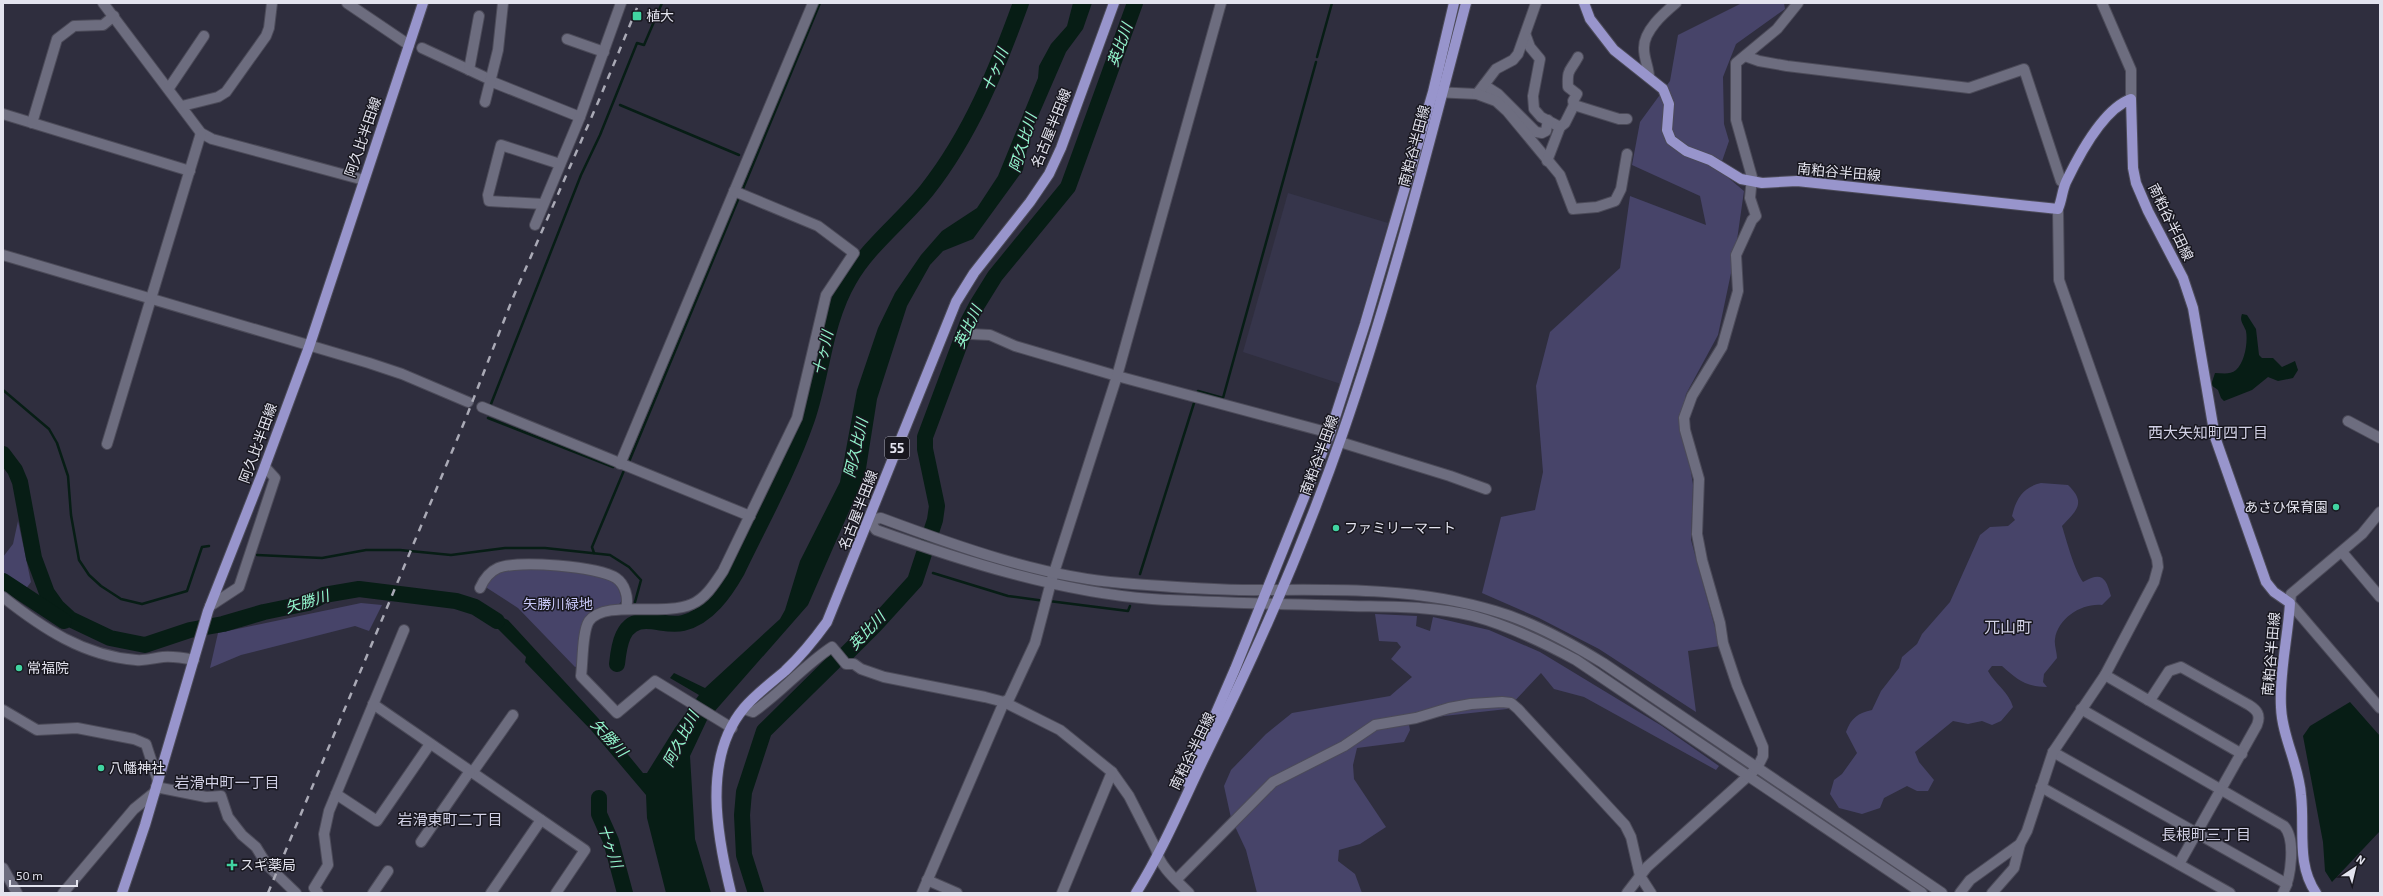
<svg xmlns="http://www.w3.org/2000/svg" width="2383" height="896" font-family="'Exo 2','Noto Sans JP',sans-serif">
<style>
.built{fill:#36354b}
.green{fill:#474469}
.water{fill:#071d15}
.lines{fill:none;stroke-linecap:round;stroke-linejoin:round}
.stream{stroke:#071d15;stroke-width:2.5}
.river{stroke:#071d15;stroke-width:16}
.minor-casing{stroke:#4c4b59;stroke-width:12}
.major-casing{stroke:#4c4b59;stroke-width:12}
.minor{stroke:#6d6d7f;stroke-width:10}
.major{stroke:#9895cc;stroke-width:10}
.rail{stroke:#aaaab6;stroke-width:2.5;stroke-dasharray:7 7;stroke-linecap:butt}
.poi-dot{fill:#41d4a1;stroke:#18171f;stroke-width:1.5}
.labels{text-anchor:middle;stroke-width:3;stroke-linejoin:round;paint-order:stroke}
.shield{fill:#18171f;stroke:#a6a6b0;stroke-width:1}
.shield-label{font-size:13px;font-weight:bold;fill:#e3e3ee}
.poi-label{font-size:14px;fill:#e3e3ee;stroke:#18171f;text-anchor:start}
.street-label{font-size:14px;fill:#e3e3ee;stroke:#18171f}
.park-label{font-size:14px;fill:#c8c7f8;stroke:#18171f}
.water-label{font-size:15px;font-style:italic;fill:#93f8ce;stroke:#18171f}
.neighbourhood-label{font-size:15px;fill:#d2d1e6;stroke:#18171f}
.quarter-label{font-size:16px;fill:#d2d1e6;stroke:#18171f}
</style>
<rect width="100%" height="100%" fill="#2f2e3e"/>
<!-- built -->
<path class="built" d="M1288 193 1388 223 1341 384 1243 352Z"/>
<!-- green -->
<g class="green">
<path d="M1742 3H1784L1785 9 1736 44 1723 77 1724 124 1729 141 1719 170 1744 191 1735 254 1718 335 1686 394 1682 415 1693 485 1691 540 1720 646 1688 651 1696 712 1599 649 1539 618 1482 593 1501 517 1535 510 1543 472 1536 386 1550 332 1620 268 1630 196 1706 225 1700 196 1632 165 1640 122 1670 81 1678 35Z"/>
<path d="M2041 483 2068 485C2087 503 2076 511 2062 526 2067 542 2074 569 2083 582 2102 571 2106 578 2111 596L2102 605C2082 603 2058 618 2055 639 2054 645 2057 652 2057 658L2044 674 2043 682 2047 687C2025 687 2017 679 2002 666H1992L1988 671C1995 684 2009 692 2013 707L2001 721 1992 725 1982 721 1968 724 1953 721 1915 752 1919 762 1934 780 1928 791H1917L1907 786 1884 798 1880 808 1862 814 1839 808 1830 794 1834 780 1842 774 1857 753 1846 732C1851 718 1858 713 1872 710L1881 691 1899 668 1902 657 1917 644 1922 634 1950 602 1980 535 1990 527 2008 526 2015 520 2012 516C2016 499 2023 487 2041 483Z"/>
<path d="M18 521 31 582 25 590 3 575V557L13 544Z"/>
<path d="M505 568C528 570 598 568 613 582 619 587 620 593 622 601L619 604 589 614 578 666 575 667 518 608 484 586 486 581Z"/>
<path d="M361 603 382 605 369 631 355 626 241 655 210 668 218 633Z"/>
<path d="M1375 614 1417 616 1416 626 1430 631 1433 617 1489 630 1540 652 1662 726 1719 766 1716 770 1584 697 1554 689 1541 673 1507 709 1408 720 1410 730 1404 742 1357 748 1353 765 1354 779 1386 827 1360 844 1339 850 1338 861 1355 874 1362 893H1257L1246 850 1231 818 1224 786 1231 770 1266 734 1292 713 1390 696 1412 677 1391 659 1401 647 1397 642 1379 641Z"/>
</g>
<!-- water -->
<g class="water">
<path d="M1073 3H1092L1083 29 1066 52 1030 135 1023 170 973 239 943 251 930 265 907 306 877 399 865 475 808 605 707 720 690 756 695 839 711 893H666L647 818 646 795 591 730 525 662 526 657 475 606 508 620 598 718 643 773H647L675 728 699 695 670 678 674 673 705 688 780 619 785 610 800 561 840 482 857 390 878 328 895 293 921 255 942 231 977 208 998 176 1038 78 1039 66 1051 44 1067 26Z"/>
<path d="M2242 314 2247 315 2256 329 2259 355 2262 358H2273L2282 367 2295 361 2298 370 2293 378 2278 381 2268 377 2252 390 2224 401 2221 398 2218 390 2211 385 2215 373C2222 373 2230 375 2236 370 2245 362 2248 342 2246 331 2244 325 2239 321 2242 314Z"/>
<path d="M2350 702 2380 736V831L2332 882 2325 871 2323 842 2303 736 2310 726Z"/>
</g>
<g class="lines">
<!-- stream -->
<g class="stream">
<path d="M1317 57 1332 3"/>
<path d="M620 105 739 155"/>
<path d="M742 191 820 3"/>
<path d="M3 390 49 429 57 443 68 476 71 515 79 560 89 575 101 586 121 599 142 604 187 591 202 547 209 546"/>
<path d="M1198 391 1223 398 1316 62"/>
<path d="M491 404 581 175 600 135 637 43 644 45 662 3"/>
<path d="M488 418 613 467"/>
<path d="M628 464 740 195"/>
<path d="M594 553 592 547 625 468"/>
<path d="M257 555 322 558 366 550H400L451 555 505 548H545L610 555 629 567 641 580 635 602"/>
<path d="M933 573 1008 596 1045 601"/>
<path d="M1140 574 1194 403"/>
<path d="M1049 601 1128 611 1130 606"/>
</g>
<!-- river -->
<g class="river">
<path d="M3 454 15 470 20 482 34 558 47 593 57 607 70 619 110 638 145 645 190 630 223 624 264 612 308 603 324 595 359 589 456 601 475 607 497 621"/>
<path d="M3 581 64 621"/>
<path d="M845 655 875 625 915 581 935 520 937 506 925 449V437L968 322 977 305 995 276 1068 187 1135 3"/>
<path d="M617 664C619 645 622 621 646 621 659 621 670 626 683 623 708 617 725 592 737 571 761 521 789 471 807 419 823 372 824 323 849 280 868 246 903 220 927 190 971 134 997 69 1021 3"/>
<path d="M599 798V814L611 841 625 893"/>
<path d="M756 893 744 855 742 815 744 792 764 731 834 662"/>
</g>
<!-- minor casing -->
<g class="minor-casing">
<g id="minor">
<path d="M103 3 201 133 212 139 364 180"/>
<path d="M347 3 409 45"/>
<path d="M2102 3 2131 70V99"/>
<path d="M1526 36 1530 47 1540 59 1533 96 1534 109 1541 117 1560 127 1565 123 1574 105"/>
<path d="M567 39 604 52"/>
<path d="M422 48 491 80"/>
<path d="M1745 56 1759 61 1787 66 1969 88 2024 69 2061 181 2065 183"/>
<path d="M1578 57C1570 72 1567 68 1568 87L1577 94 1573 101 1574 105 1619 119H1627"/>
<path d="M469 70 479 16"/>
<path d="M1649 77C1649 68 1644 59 1644 49 1643 31 1664 13 1676 3"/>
<path d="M490 81 580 117"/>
<path d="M1484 85 1498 94 1536 132 1542 133 1546 131 1548 120"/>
<path d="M169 88 204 36"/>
<path d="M1434 92 1477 94 1496 69 1513 60 1518 54 1536 3"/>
<path d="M1477 94 1496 101 1507 111 1560 175 1573 209 1597 207 1615 201 1621 189 1627 154"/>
<path d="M485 102 498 50 503 3"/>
<path d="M182 106 218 97 226 92 266 36 269 28 272 3"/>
<path d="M3 114 190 171"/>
<path d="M32 123 57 39 74 26 103 25 114 16"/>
<path d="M1547 161 1560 127"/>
<path d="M543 204 489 201 488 195 501 145 560 164"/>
<path d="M535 225 580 117 621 3"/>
<path d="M3 255 369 363 402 374 468 402"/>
<path d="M970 334 990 335 1015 346 1117 376 1330 433"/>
<path d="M482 407 750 516"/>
<path d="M2348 421 2380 438"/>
<path d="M1340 442 1450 476 1486 489"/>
<path d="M107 444 201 133"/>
<path d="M620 464 813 3"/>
<path d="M2380 512 2362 534 2291 594 2290 603 2380 708"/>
<path d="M2342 552 2380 597"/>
<path d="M480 588C484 579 489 572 498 568 517 560 598 566 616 578 625 584 629 598 626 608"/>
<path d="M3 597C42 628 84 656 136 660 146 661 154 658 163 657 173 656 184 658 194 660"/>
<path d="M210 606 239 587 275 478 265 467"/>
<path d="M2105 675 2148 700 2152 697 2169 671 2181 667 2249 705C2257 710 2261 715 2257 725L2179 864"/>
<path d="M2148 700 2242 754"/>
<path d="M373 704 585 850 556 893"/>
<path d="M744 709 753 712C781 693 803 666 832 647L846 664H854L861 669 884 677 985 697 1004 702 1060 730 1112 772 1129 796 1156 849C1159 866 1177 881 1189 893"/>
<path d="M2081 709 2284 826C2296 839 2291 878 2283 893"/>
<path d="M3 710 37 730 77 728 134 739 146 744 158 781"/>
<path d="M732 728 655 681 617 713 581 676C583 662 582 632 589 621 605 599 663 617 692 604 706 598 715 583 723 571L797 418 826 295 854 253 818 226 734 191"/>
<path d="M2053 752 2287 884"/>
<path d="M472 773 513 715"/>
<path d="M156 787 206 797 221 796 228 817 242 835 256 847 267 865 296 893"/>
<path d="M2041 787 2230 893"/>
<path d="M336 794 377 821 430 744"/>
<path d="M421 842 470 771"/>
<path d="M3 868 17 893"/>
<path d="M927 880 957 893"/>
<path d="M1176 880 1273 782 1344 746 1375 725 1416 718 1449 708 1471 704 1502 702 1511 703 1518 709 1625 825 1631 837 1640 876 1651 893"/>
<path d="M63 893 134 809 155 792"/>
<path d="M318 893 314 888 328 865 324 834 329 811 404 630"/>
<path d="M373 893 388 871"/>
<path d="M491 893 541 820"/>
<path d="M922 893 1004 702 1009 699 1035 643 1051 582 1117 376 1221 3"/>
<path d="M1062 893 1112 772"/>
<path d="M1627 893 1647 867 1757 768 1763 756V747L1737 685 1723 643 1720 623 1702 560 1697 534 1699 479 1685 430 1684 418 1692 396 1722 347 1738 291 1736 255 1752 220 1756 216 1750 198 1752 177 1736 120V63L1777 29 1798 3"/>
<path d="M1922 893 1576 660C1543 642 1510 626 1473 616 1433 606 1392 607 1351 606 1285 604 1218 603 1152 599 1059 592 963 561 876 530L869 520 881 518C956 546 1042 577 1122 583 1170 587 1220 591 1268 590 1343 589 1423 589 1495 611 1533 622 1569 642 1603 663L1942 893"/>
<path d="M1960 893 1970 880 2020 844"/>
<path d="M1992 893 2014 868 2020 844 2027 831 2053 752 2105 675 2154 582 2158 567 2157 559 2059 280 2058 209"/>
</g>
</g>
<!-- major casing -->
<g class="major-casing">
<g id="major">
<path d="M1584 3 1590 19 1614 50 1663 89 1669 104 1667 130 1671 140 1686 151 1710 160 1741 179 1762 183 1797 181 2058 209C2062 200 2062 191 2066 182 2078 157 2103 109 2131 99L2133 168 2136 183 2148 211 2183 278 2193 308 2215 437 2266 582 2274 592 2290 603C2288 637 2279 673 2281 707 2282 737 2299 765 2301 795 2305 829 2296 864 2316 893"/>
<path d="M1186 782 1235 669 1330 433 1365 324 1433 92 1454 3"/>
<path d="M122 893 145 825 208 611 262 474 309 347 423 3"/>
<path d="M731 893C717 836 702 758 744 708 756 694 771 683 785 671 801 656 814 640 827 622L956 302 974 273 1030 202 1049 174 1061 148 1114 3"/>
<path d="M1136 893C1164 848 1184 799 1207 752 1258 649 1304 544 1342 435 1391 294 1428 148 1466 3"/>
</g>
</g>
<!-- minor -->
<use href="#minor" class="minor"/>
<!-- major -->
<use href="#major" class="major"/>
<!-- rail -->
<path class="rail" d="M268 893 466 418 512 300 599 100 639 3"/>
</g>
<!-- markers -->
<g class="poi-dot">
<rect x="632" y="11" width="10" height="10" rx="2"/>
<circle cx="2336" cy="507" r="4"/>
<circle cx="1336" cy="528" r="4"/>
<circle cx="19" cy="668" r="4"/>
<circle cx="101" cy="768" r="4"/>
<path d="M230 859h4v4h4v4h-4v4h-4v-4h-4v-4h4z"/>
</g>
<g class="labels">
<!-- shield labels -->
<rect class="shield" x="885" y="437" width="24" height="22" rx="3"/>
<g class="shield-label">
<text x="897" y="453">55</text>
</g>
<!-- poi labels -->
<g class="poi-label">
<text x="646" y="21">植大</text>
<text x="2328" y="512" text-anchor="end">あさひ保育園</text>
<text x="1344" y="533">ファミリーマート</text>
<text x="27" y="673">常福院</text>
<text x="109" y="773">八幡神社</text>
<text x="240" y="870">スギ薬局</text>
</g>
<!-- street labels -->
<g class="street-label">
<text transform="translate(1051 128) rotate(-68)" y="5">名古屋半田線</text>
<text transform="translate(363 137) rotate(-71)" y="5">阿久比半田線</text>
<text transform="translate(1414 146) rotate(-75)" y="5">南粕谷半田線</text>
<text transform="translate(1839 172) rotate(5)" y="5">南粕谷半田線</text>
<text transform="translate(2171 222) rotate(64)" y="5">南粕谷半田線</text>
<text transform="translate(258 443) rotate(-70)" y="5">阿久比半田線</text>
<text transform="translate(1319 455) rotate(-70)" y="5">南粕谷半田線</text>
<text transform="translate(858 510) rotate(-69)" y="5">名古屋半田線</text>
<text transform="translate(2271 654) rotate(-85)" y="5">南粕谷半田線</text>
<text transform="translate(1192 751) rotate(-64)" y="5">南粕谷半田線</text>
</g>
<!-- park labels -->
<g class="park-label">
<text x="558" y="609">矢勝川緑地</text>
</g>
<!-- water labels -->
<g class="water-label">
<text transform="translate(1120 45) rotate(-70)" y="5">英比川</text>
<text transform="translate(995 70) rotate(-68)" y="5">十ヶ川</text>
<text transform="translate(1023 143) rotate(-73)" y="5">阿久比川</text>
<text transform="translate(968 327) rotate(-65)" y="5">英比川</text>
<text transform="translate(823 353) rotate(-77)" y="5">十ヶ川</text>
<text transform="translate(856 448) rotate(-77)" y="5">阿久比川</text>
<text transform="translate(307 602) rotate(-17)" y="5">矢勝川</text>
<text transform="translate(867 631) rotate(-46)" y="5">英比川</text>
<text transform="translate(609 738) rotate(47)" y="5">矢勝川</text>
<text transform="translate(681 739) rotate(-63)" y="5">阿久比川</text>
<text transform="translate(610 846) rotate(71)" y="5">十ヶ川</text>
</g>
<!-- neighbourhood labels -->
<g class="neighbourhood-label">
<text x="2208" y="438">西大矢知町四丁目</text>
<text x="227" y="788">岩滑中町一丁目</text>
<text x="450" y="825">岩滑東町二丁目</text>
<text x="2206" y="840">長根町三丁目</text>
</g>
<!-- quarter labels -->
<g class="quarter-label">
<text x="2008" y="633">兀山町</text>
</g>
</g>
<!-- border -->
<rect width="2383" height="896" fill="none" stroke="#e3e3ee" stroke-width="8"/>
<!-- north arrow -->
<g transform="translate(2355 868) rotate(35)" stroke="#18171f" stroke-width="3" paint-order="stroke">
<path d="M0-3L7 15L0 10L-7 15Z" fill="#e3e3ee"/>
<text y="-6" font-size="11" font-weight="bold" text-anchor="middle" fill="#e3e3ee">N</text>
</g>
<!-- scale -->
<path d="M10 880v6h67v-6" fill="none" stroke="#e3e3ee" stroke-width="2"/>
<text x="16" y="880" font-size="12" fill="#e3e3ee" stroke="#18171f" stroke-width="3" paint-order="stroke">50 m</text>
</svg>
